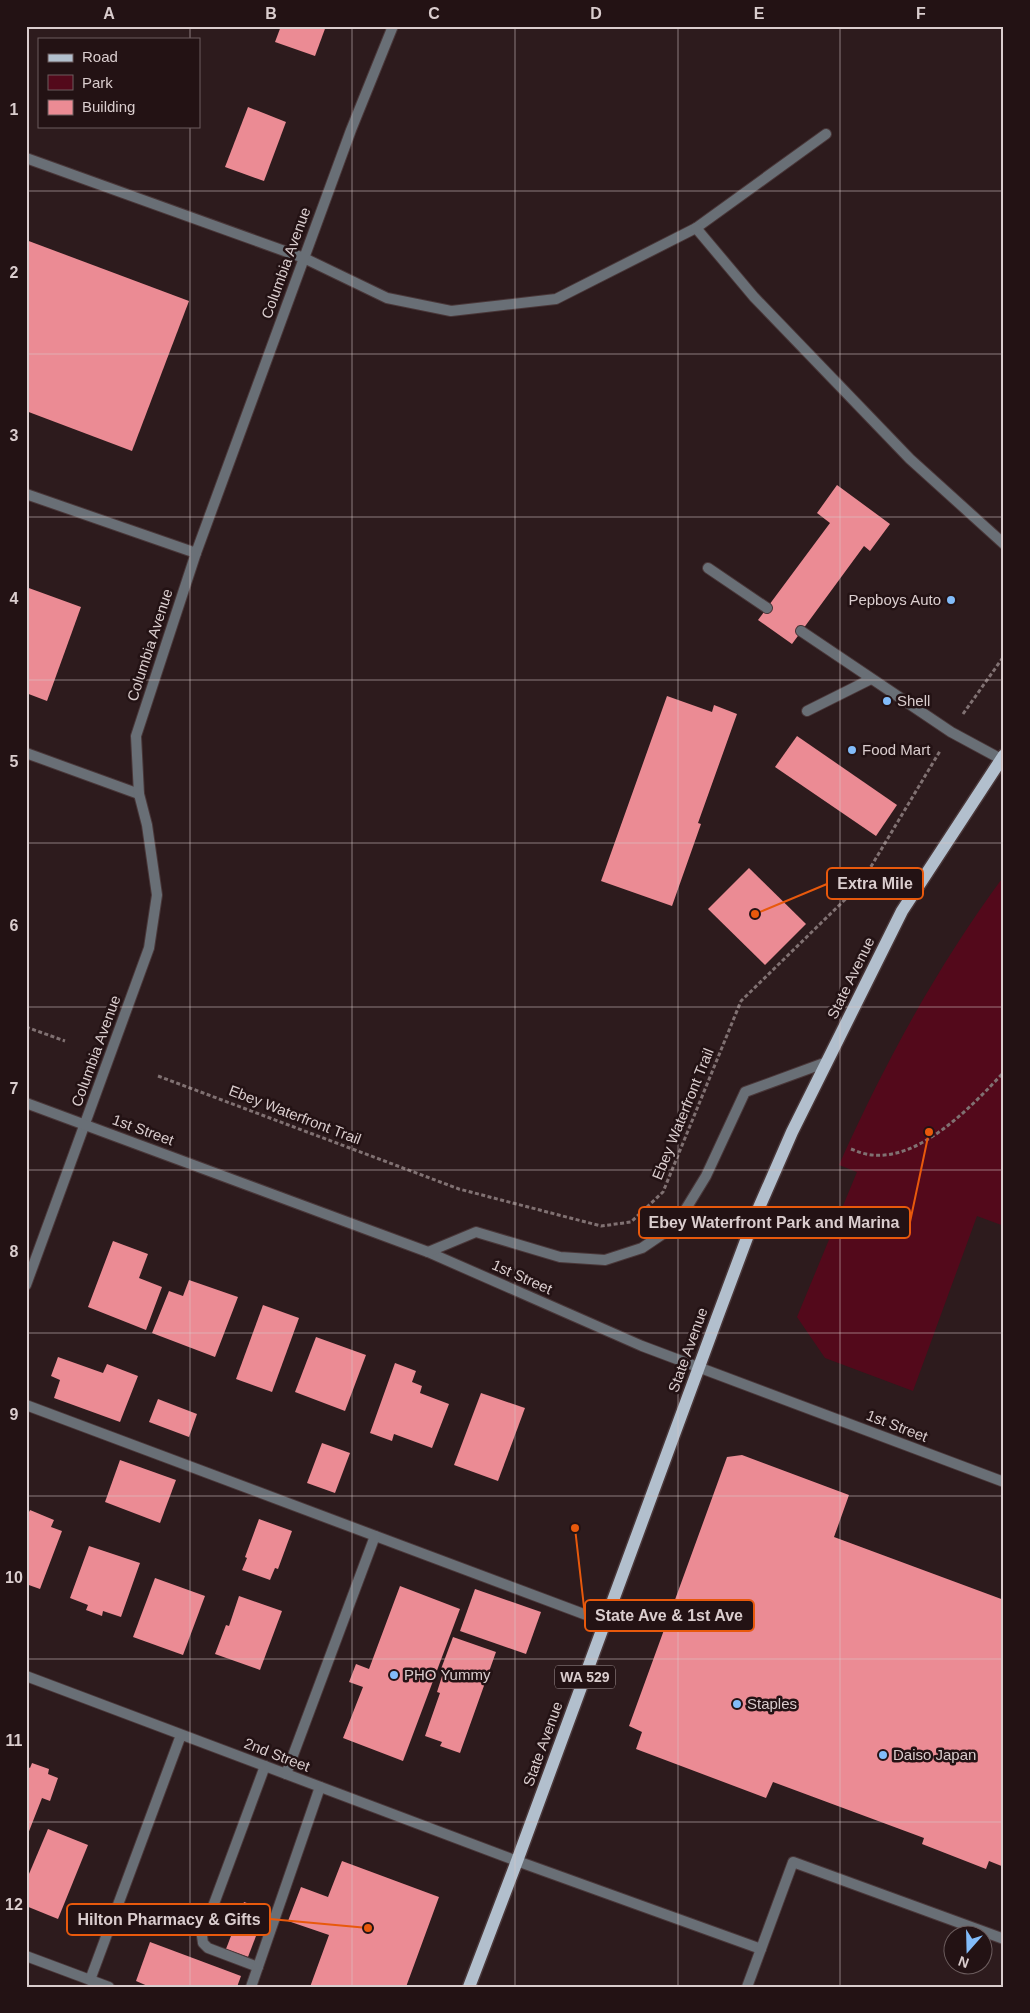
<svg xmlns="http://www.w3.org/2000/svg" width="1030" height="2013" font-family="Arial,sans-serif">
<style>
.green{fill:#53091b}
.building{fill:#eb8b94}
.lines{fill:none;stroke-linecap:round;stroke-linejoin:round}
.service-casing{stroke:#493739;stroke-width:12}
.minor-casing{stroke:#493739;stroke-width:12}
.tertiary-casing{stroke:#493739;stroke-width:12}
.primary-casing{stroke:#493739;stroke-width:15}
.path{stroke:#807172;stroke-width:3;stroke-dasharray:4 2.5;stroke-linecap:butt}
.service{stroke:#696f76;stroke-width:10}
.minor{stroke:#696f76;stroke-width:10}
.tertiary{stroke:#696f76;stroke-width:10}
.primary{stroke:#b2bfcd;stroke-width:12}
.grid{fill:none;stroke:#dacdce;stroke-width:1;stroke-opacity:0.55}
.poi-dot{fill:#82bcfa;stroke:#231214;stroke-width:2}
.labels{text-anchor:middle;stroke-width:5;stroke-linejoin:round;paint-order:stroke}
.shield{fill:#231214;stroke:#a39596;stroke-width:1}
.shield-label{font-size:14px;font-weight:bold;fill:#dacdce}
.street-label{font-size:15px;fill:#dacdce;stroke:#231214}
.poi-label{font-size:15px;fill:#dacdce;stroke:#231214;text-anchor:start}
.leader{fill:none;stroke:#e8590c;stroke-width:2}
.callout-dot{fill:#e8590c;stroke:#231214;stroke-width:2}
.callout{fill:#231214;stroke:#e8590c;stroke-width:2}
.callout-label{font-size:16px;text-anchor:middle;font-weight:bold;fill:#dacdce}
.neatline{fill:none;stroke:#dacdce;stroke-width:2}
.grid-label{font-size:16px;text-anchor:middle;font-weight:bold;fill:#dacdce}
</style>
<rect width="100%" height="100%" fill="#2d1b1d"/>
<!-- green -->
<path class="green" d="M1004 876V1226L977 1216 913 1391 825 1358 797 1317 857 1172 839 1165C884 1064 938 965 1004 876Z"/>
<!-- building -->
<g class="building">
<path d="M281 26H326L315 56 275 42Z"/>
<path d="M248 107 286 122 264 181 225 167Z"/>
<path d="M26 240 189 301 132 451 26 411Z"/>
<path d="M837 485 890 524 870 551 864 546 792 644 758 620 830 523 817 513Z"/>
<path d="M26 587 81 607 47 701 26 693Z"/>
<path d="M667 696 712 712 714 705 737 714 698 823 701 824 672 906 601 881Z"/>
<path d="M797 736 897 805 876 836 775 767Z"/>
<path d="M749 868 806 924 765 965 708 909Z"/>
<path d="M113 1241 148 1254 139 1278 162 1287 146 1330 88 1307Z"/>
<path d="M189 1280 238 1297 215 1357 152 1333 169 1291 183 1296Z"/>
<path d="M263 1305 299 1318 272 1392 236 1379Z"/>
<path d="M316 1337 366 1355 345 1411 295 1392Z"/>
<path d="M58 1357 103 1373 107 1364 138 1376 120 1422 54 1398 60 1380 51 1376Z"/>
<path d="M395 1363 416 1371 412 1382 422 1386 420 1393 449 1404 432 1448 394 1434 392 1441 370 1433Z"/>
<path d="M481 1393 525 1408 498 1481 454 1465Z"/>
<path d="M158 1399 197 1414 189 1437 149 1422Z"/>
<path d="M322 1443 350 1453 335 1493 307 1483Z"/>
<path d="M742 1455 849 1495 834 1537 1004 1600V1867L989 1861 986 1869 922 1844 924 1838 773 1782 766 1798 636 1749 642 1732 629 1726 727 1457Z"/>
<path d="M120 1460 176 1480 160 1523 105 1502Z"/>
<path d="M30 1510 54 1520 51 1527 62 1531 40 1589 26 1584V1518Z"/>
<path d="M259 1519 292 1531 278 1569 275 1568 270 1580 242 1570 247 1558 245 1557Z"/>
<path d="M89 1546 140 1563 121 1617 103 1611 102 1616 86 1610 88 1605 70 1598Z"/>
<path d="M155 1578 205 1596 183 1655 133 1637Z"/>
<path d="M400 1586 460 1609 403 1761 343 1738 363 1687 349 1682 356 1664 369 1669Z"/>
<path d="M475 1589 541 1612 526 1654 460 1631Z"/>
<path d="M239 1596 282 1611 260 1670 215 1654 226 1625 229 1626Z"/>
<path d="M453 1637 496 1652 460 1753 440 1746 442 1742 425 1736 440 1693 437 1692 444 1670 441 1669Z"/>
<path d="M32 1763 49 1769 48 1774 58 1778 50 1801 42 1798 26 1839V1766L30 1768Z"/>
<path d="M48 1829 88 1845 58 1919 26 1906V1881Z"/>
<path d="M342 1861 439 1897 406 1987H310L329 1935 288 1921 301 1887 328 1897Z"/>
<path d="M244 1902 266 1910 248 1957 226 1949Z"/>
<path d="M150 1942 241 1976 237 1987H150L136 1981Z"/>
</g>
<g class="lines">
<!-- service casing -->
<g class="service-casing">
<g id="service">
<path d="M26 158 304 258 387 298 451 311 556 299 696 228 826 134"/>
<path d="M696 228 754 297 910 459 1004 544"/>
<path d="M26 494 196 553"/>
<path d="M708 568 767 608"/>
<path d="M801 631 951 732 1001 759"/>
<path d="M807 711 871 679"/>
<path d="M26 753 139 794"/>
<path d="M26 1405 605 1622"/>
<path d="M286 1774 375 1536"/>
<path d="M517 1861 761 1949"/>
<path d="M26 1956 109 1987"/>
<path d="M258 1967 208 1948 203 1943 202 1936 265 1766"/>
<path d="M90 1980 181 1735"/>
<path d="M251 1987 320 1787"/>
<path d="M747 1987 793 1862 1004 1939"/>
</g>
</g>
<!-- minor casing -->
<g class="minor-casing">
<g id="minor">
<path d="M26 1285 149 948 157 895 147 825 139 794 136 736 196 553 351 130 393 26"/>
<path d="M26 1676 517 1861"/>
</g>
</g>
<!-- tertiary casing -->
<g class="tertiary-casing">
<g id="tertiary">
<path d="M26 1103 428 1252 642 1346 1004 1482"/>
<path d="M428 1252 476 1232 560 1257 605 1260 642 1248 676 1225 706 1176 745 1092 827 1062"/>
</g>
</g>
<!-- primary casing -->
<g class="primary-casing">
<path id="primary" d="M469 1987 517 1861 717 1318 754 1219 792 1132 902 911 1004 755"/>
</g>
<!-- path -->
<g class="path">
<path d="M963 714 1004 656"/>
<path d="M26 1027 65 1041"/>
<path d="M158 1076 459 1189 601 1226 631 1222 663 1192 741 1001 860 885 940 751"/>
<path d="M851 1149C856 1151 861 1153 866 1154 917 1165 973 1105 1004 1072"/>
</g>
<!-- service -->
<use href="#service" class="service"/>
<!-- minor -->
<use href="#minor" class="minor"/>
<!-- tertiary -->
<use href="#tertiary" class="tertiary"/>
<!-- primary -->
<use href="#primary" class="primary"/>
</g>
<!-- grid -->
<path class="grid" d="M190 26V39M352 26V1987M515 26V1987M678 26V1987M840 26V1987M190 126V1987M26 191H1004M26 354H1004M26 517H1004M26 680H1004M26 843H1004M26 1007H1004M26 1170H1004M26 1333H1004M26 1496H1004M26 1659H1004M26 1822H1004"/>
<!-- markers -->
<g class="poi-dot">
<circle cx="951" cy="600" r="5"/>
<circle cx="887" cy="701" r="5"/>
<circle cx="852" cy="750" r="5"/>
<circle cx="394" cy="1675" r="5"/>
<circle cx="737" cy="1704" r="5"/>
<circle cx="883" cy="1755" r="5"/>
</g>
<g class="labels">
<!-- shield labels -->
<rect class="shield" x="555" y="1665.5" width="60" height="23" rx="4"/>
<g class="shield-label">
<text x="585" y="1682">WA 529</text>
</g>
<!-- street labels -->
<g class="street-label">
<text transform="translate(286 263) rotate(-70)" y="5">Columbia Avenue</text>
<text transform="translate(150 645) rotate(-72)" y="5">Columbia Avenue</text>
<text transform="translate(851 978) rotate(-64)" y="5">State Avenue</text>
<text transform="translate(96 1051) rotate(-70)" y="5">Columbia Avenue</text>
<text transform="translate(683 1114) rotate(-68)" y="5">Ebey Waterfront Trail</text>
<text transform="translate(295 1115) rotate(21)" y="5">Ebey Waterfront Trail</text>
<text transform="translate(143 1130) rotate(20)" y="5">1st Street</text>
<text transform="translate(522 1277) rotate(24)" y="5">1st Street</text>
<text transform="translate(688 1350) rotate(-70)" y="5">State Avenue</text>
<text transform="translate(897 1426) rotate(21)" y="5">1st Street</text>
<text transform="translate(543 1744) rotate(-70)" y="5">State Avenue</text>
<text transform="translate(277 1755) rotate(21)" y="5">2nd Street</text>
</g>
<!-- poi labels -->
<g class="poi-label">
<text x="941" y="605" text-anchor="end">Pepboys Auto</text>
<text x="897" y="706">Shell</text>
<text x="862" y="755">Food Mart</text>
<text x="404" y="1680">PHO Yummy</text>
<text x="747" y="1709">Staples</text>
<text x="893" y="1760">Daiso Japan</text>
</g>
</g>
<!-- callouts -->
<path class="leader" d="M755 914L827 884M929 1132L910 1222M575 1528L585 1616M368 1928L270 1919"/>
<g class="callout-dot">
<circle cx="755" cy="914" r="5"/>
<circle cx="929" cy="1132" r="5"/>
<circle cx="575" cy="1528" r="5"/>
<circle cx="368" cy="1928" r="5"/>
</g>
<g class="callout">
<rect x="827" y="868" width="96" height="31" rx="5"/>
<rect x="639" y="1207" width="271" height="31" rx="5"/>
<rect x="585" y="1600" width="169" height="31" rx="5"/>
<rect x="67" y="1904" width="203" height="31" rx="5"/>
</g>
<g class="callout-label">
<text x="875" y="889">Extra Mile</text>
<text x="774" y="1228">Ebey Waterfront Park and Marina</text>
<text x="669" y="1621">State Ave &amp; 1st Ave</text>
<text x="169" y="1925">Hilton Pharmacy &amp; Gifts</text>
</g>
<!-- border -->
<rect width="1030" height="2013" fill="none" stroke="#231214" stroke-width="55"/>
<!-- legend -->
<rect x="38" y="38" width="162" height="90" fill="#231214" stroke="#6c5d5e"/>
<rect x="48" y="54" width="25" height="8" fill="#b2bfcd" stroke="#6c5d5e"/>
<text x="82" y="62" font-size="15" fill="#dacdce">Road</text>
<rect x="48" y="75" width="25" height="15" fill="#53091b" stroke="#6c5d5e"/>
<text x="82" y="88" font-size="15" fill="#dacdce">Park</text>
<rect x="48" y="100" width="25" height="15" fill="#eb8b94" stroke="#6c5d5e"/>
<text x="82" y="112" font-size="15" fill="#dacdce">Building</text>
<!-- north arrow -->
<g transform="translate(968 1950) rotate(200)"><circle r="24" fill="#231214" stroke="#6c5d5e"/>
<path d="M0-4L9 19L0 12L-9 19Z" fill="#82bcfa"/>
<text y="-8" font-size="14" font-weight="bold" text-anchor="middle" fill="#dacdce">N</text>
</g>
<rect x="28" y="28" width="974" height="1958" class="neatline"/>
<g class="grid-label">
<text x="109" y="19">A</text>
<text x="271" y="19">B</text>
<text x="434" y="19">C</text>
<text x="596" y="19">D</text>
<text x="759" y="19">E</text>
<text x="921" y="19">F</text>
<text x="14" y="115">1</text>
<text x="14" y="278">2</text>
<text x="14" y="441">3</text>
<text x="14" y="604">4</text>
<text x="14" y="767">5</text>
<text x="14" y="931">6</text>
<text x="14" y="1094">7</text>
<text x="14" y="1257">8</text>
<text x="14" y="1420">9</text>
<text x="14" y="1583">10</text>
<text x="14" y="1746">11</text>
<text x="14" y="1910">12</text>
</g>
</svg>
